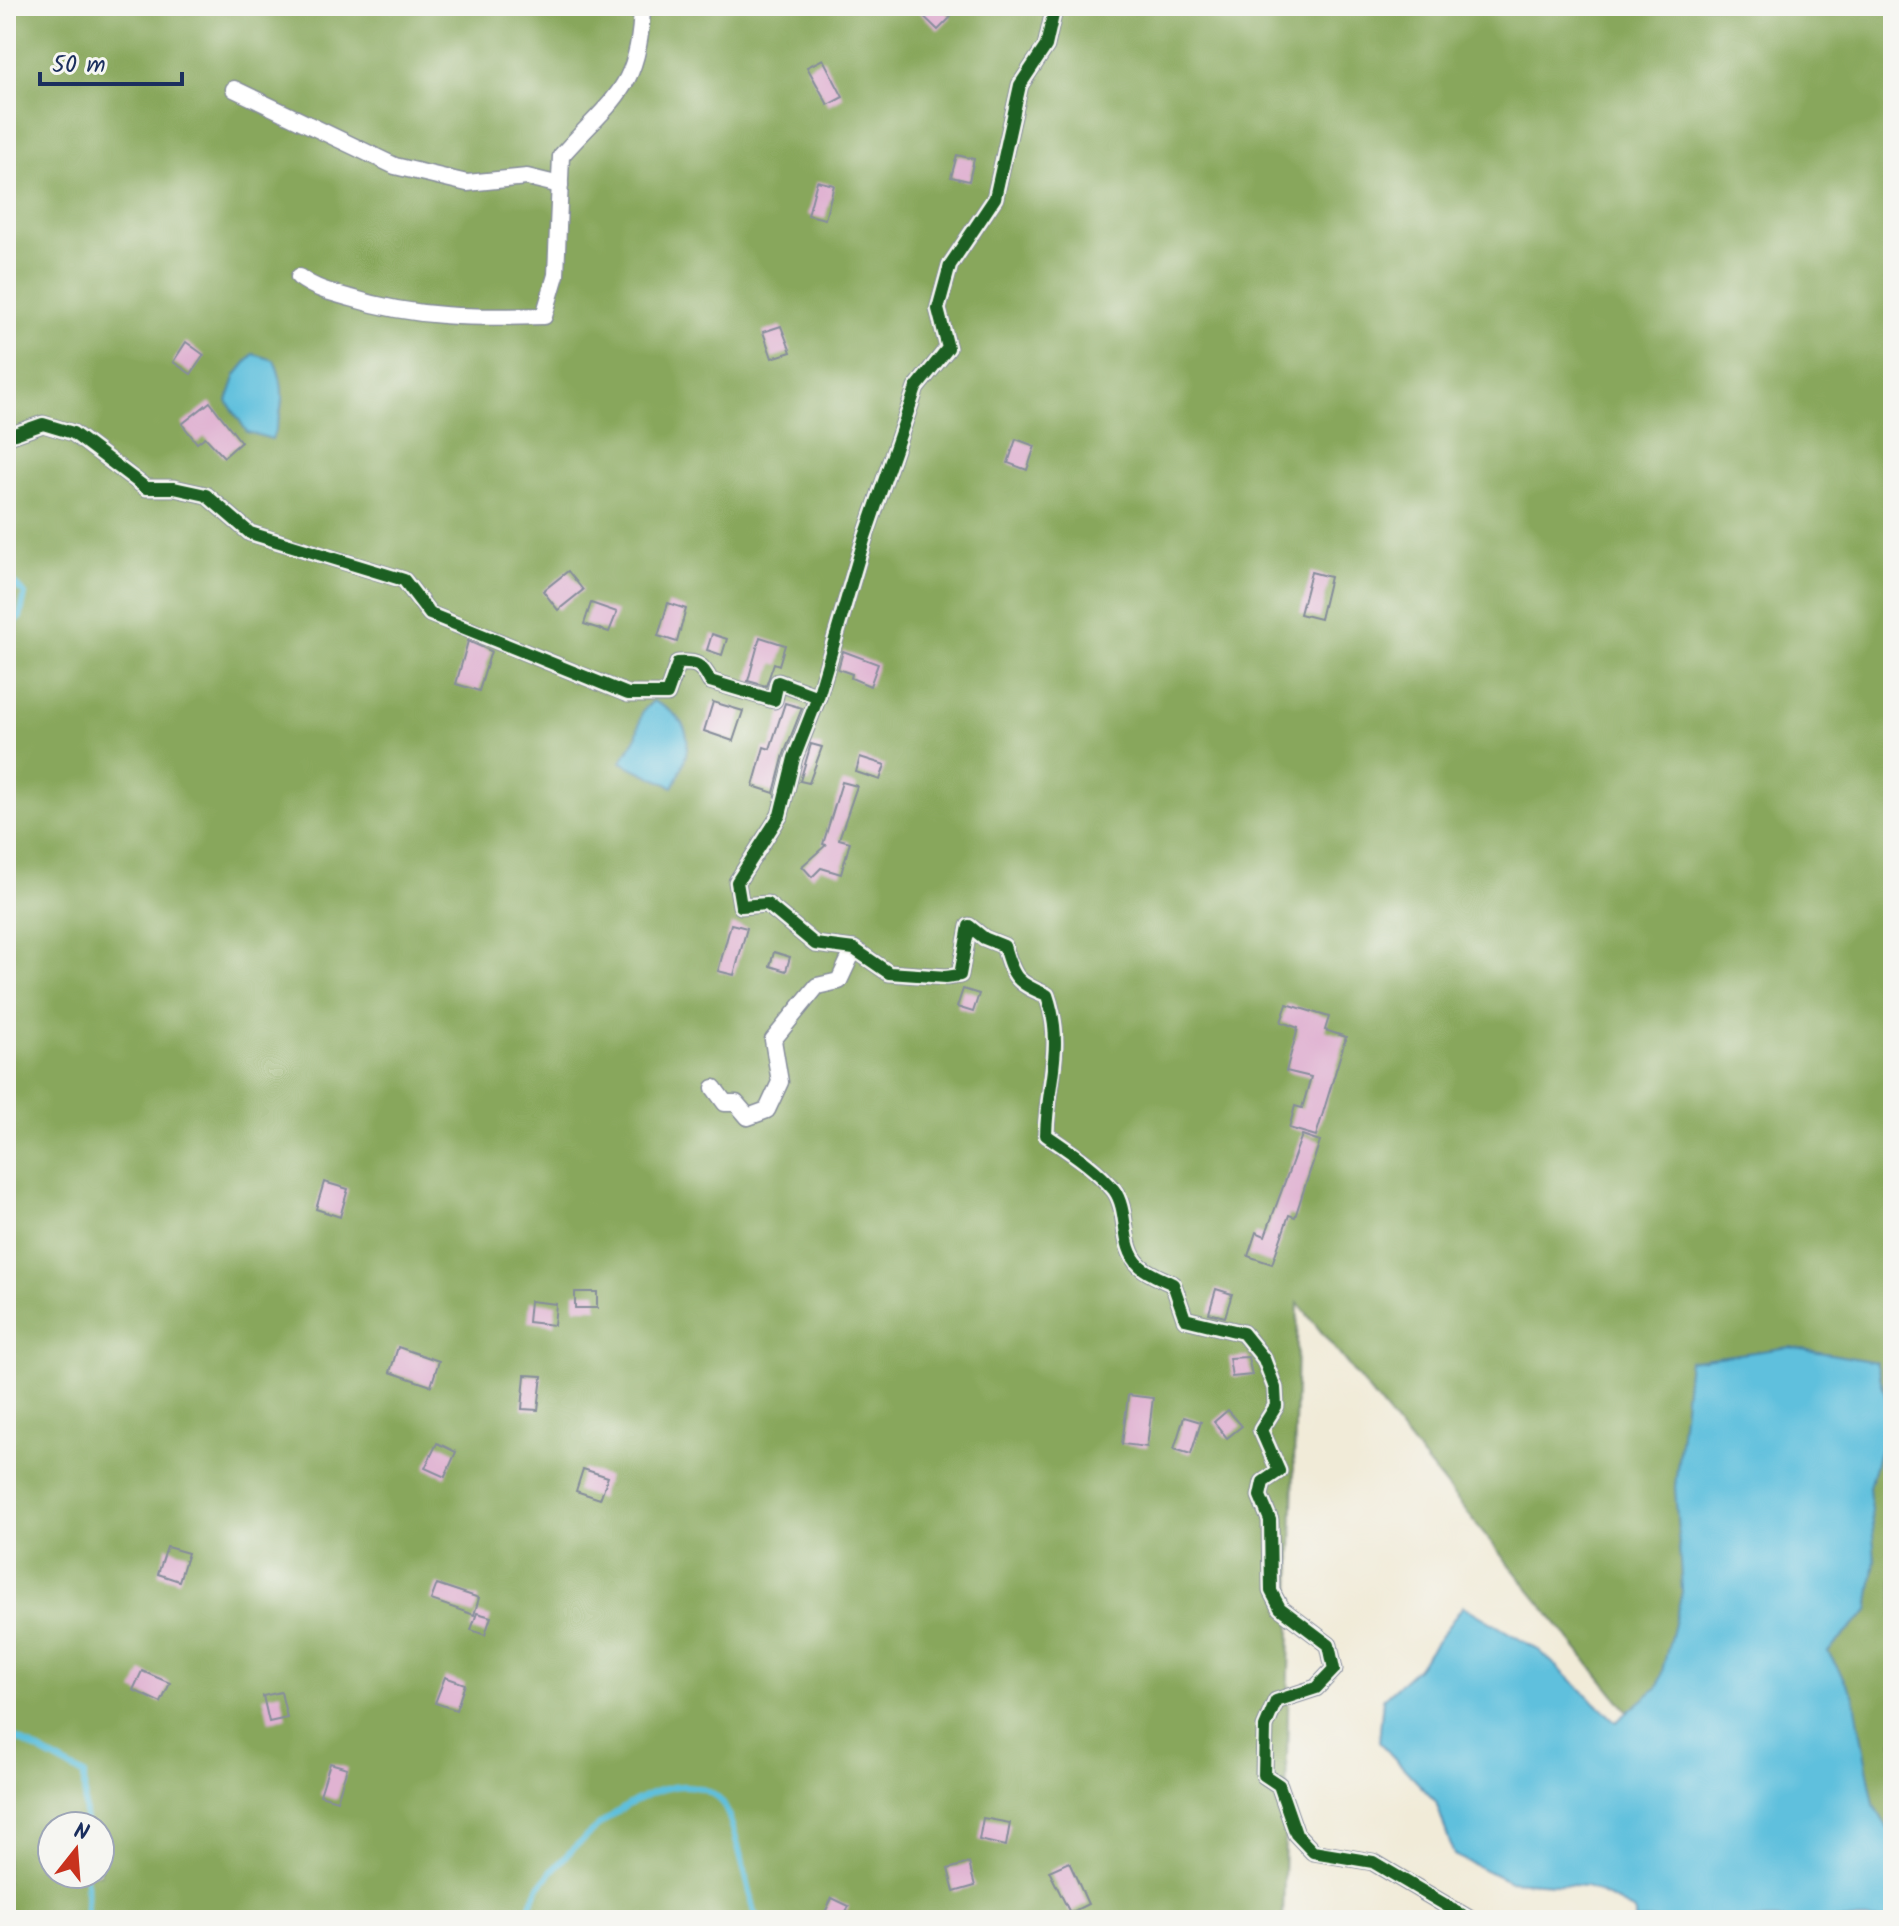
<svg xmlns="http://www.w3.org/2000/svg" width="1899" height="1926" font-family="Kalam,sans-serif">
<style>
.forest{fill:#88a75b;stroke:#526b5c;stroke-width:2;fill-rule:evenodd}
.water{fill:#5fc0dd;stroke:#3d789e;stroke-width:2}
.lines{fill:none;stroke-linecap:round;stroke-linejoin:round}
.stream{stroke:#5fc0dd;stroke-width:6}
.building{fill:#e0b3d2}
.minor-casing{stroke:#868d9b;stroke-width:19}
.minor{stroke:#fff;stroke-width:16}
.cycleway-casing{stroke:#f6f6f2;stroke-width:17}
.cycleway{stroke:#1b5e20;stroke-width:12}
</style>
<rect width="100%" height="100%" fill="#f6f6f2"/>
<filter id="ink" filterUnits="userSpaceOnUse"><feTurbulence type="fractalNoise" baseFrequency=".0125" numOctaves="2"/><feDisplacementMap in="SourceGraphic" scale="16" xChannelSelector="R" yChannelSelector="G"/><feConvolveMatrix kernelMatrix="1 2 1 2 8 2 1 2 1" color-interpolation-filters="sRGB"/></filter>
<filter id="wash" filterUnits="userSpaceOnUse"><feTurbulence type="fractalNoise" baseFrequency=".006" numOctaves="4" result="noise"/><feDisplacementMap in="SourceGraphic" scale="32" xChannelSelector="R" yChannelSelector="G"/><feGaussianBlur stdDeviation="1.8" result="paint"/><feColorMatrix in="noise" values="0 0 0 0 0 0 0 0 0 0 0 0 0 0 0 0 0 1.4 0 .05"/><feComposite in="paint" operator="in"/></filter>
<g filter="url(#wash)">
<rect width="100%" height="100%" fill="#f1ebd8"/>
<!-- forest -->
<path class="forest" d="M6 6H1893V1920H1796L1298 1303 1283 1920H6ZM52 1826H100V1874H52Z"/>
<!-- water -->
<g class="water">
<path d="M253 354 274 360C287 389 283 411 272 439L247 432 227 401 236 375Z"/>
<path d="M653 701C697 721 693 749 673 787L621 762 636 738 642 712Z"/>
<path d="M1790 1347 1876 1362 1890 1413 1869 1487 1875 1560 1868 1611 1828 1652 1854 1696 1874 1805 1893 1837V1920H1635V1911L1586 1886 1508 1881 1454 1855 1436 1802 1379 1742 1383 1699 1417 1668 1463 1606 1540 1651 1616 1722 1658 1687 1682 1592 1675 1487 1689 1361Z"/>
</g>
<g class="lines">
<!-- stream -->
<g class="stream">
<path d="M6 576 25 594 20 617 6 630"/>
<path d="M6 1733 84 1775 85 1826"/>
<path d="M86 1874 87 1920"/>
<path d="M526 1920C530 1909 533 1895 540 1886 571 1844 670 1748 722 1802 732 1813 751 1899 757 1920"/>
</g>
</g>
<g id="blocks">
<!-- building -->
<g class="building">
<path d="M913 6H940L951 17 938 30Z"/>
<path d="M823 59 843 97 828 105 807 67Z"/>
<path d="M957 155 974 159 969 181 951 177Z"/>
<path d="M817 181 834 185 825 219 808 215Z"/>
<path d="M781 326 791 352 772 358 763 332Z"/>
<path d="M186 342 204 355 191 374 173 362Z"/>
<path d="M210 402 241 442 224 457 205 437 197 443 182 424Z"/>
<path d="M1016 439 1035 446 1027 470 1008 463Z"/>
<path d="M568 571 583 590 558 610 543 591Z"/>
<path d="M1311 572 1330 577 1320 619 1300 614Z"/>
<path d="M591 603 617 612 609 632 584 624Z"/>
<path d="M668 603 686 609 677 642 658 636Z"/>
<path d="M712 634 727 639 722 655 707 650Z"/>
<path d="M760 637 785 645 779 665 774 663 766 686 748 681Z"/>
<path d="M468 641 491 651 479 691 456 684Z"/>
<path d="M843 651 878 664 870 686 851 678 852 674 838 669Z"/>
<path d="M713 702 743 711 733 741 704 731Z"/>
<path d="M785 703 802 708 784 754 774 793 753 786 764 747 770 749Z"/>
<path d="M811 744 822 747 809 783 800 781Z"/>
<path d="M860 757 885 765 880 780 856 772Z"/>
<path d="M842 782 857 786 839 839 850 842 841 874 821 868 812 877 802 866 826 845 823 844Z"/>
<path d="M731 924 747 928 734 975 718 971Z"/>
<path d="M774 952 790 957 786 971 770 966Z"/>
<path d="M963 989 979 994 973 1012 957 1007Z"/>
<path d="M1287 1004 1329 1017 1325 1030 1346 1037 1316 1136 1289 1128 1295 1106 1302 1108 1311 1077 1286 1071 1298 1028 1281 1022Z"/>
<path d="M1302 1135 1320 1141 1295 1217 1289 1215 1272 1264 1248 1256 1256 1232 1265 1236Z"/>
<path d="M324 1182 348 1189 340 1217 316 1209Z"/>
<path d="M1216 1289 1232 1294 1225 1317 1209 1313Z"/>
<rect x="575" y="1292" width="22" height="16"/>
<path d="M530 1301 556 1304 554 1325 528 1322Z"/>
<path d="M398 1347 439 1361 431 1386 390 1372Z"/>
<path d="M1248 1357 1252 1375 1232 1377 1229 1358Z"/>
<path d="M525 1375 542 1376 538 1410 522 1409Z"/>
<path d="M1128 1395 1153 1398 1147 1447 1122 1444Z"/>
<path d="M1228 1410 1242 1426 1227 1438 1214 1422Z"/>
<path d="M1184 1417 1201 1422 1191 1454 1174 1449Z"/>
<path d="M437 1443 456 1452 445 1477 425 1468Z"/>
<path d="M583 1469 608 1477 600 1499 576 1491Z"/>
<path d="M167 1547 188 1553 179 1581 158 1574Z"/>
<path d="M437 1584 479 1598 474 1615 431 1600Z"/>
<path d="M477 1613 491 1617 485 1635 471 1630Z"/>
<path d="M142 1671 170 1683 161 1703 133 1690Z"/>
<path d="M445 1677 465 1684 456 1710 435 1703Z"/>
<path d="M281 1692 287 1718 269 1722 263 1696Z"/>
<path d="M330 1763 347 1768 337 1800 320 1795Z"/>
<path d="M983 1818 1010 1823 1006 1846 979 1840Z"/>
<path d="M1069 1862 1088 1904 1070 1913 1049 1871Z"/>
<path d="M969 1863 975 1886 954 1892 948 1869Z"/>
<path d="M832 1898 849 1906 842 1920H821Z"/>
</g>
</g>
</g>
<g filter="url(#ink)">
<use href="#blocks" fill-opacity="0" stroke="#868d9b" stroke-width="2"/>
<g class="lines">
<!-- minor casing -->
<g class="minor-casing">
<g id="minor">
<path d="M1055 6 1046 46 1020 85 995 198 950 265 938 309 948 348 916 388 864 540 818 697 794 758 780 815 737 882 741 906 767 904 815 944 854 949 889 973 946 977 960 975 969 926 984 938 1004 946C1013 977 1016 983 1047 995 1065 1048 1047 1081 1046 1135 1069 1151 1096 1168 1114 1190 1130 1212 1119 1246 1140 1266 1148 1274 1163 1279 1173 1284L1185 1319 1243 1333 1264 1359 1275 1388 1276 1406 1261 1430 1279 1471 1263 1482 1260 1496 1270 1520 1271 1591 1280 1608 1329 1645 1334 1669 1316 1688 1276 1701 1265 1727 1264 1775 1279 1785 1296 1834 1313 1852 1373 1862 1471 1920"/>
<path d="M234 89 395 166 467 183 527 177 560 185"/>
<path d="M299 277C315 289 332 293 351 298 415 318 477 318 544 316L556 275 561 156C612 98 640 90 642 6"/>
<path d="M6 437 43 424 73 433 146 488H174L206 495 250 533 404 580 430 614 628 694H667L678 663C696 662 702 664 710 681L774 700 778 682 818 697"/>
<path d="M714 1088 725 1103H736L748 1117 767 1110 780 1082 773 1040 817 986 839 981 854 949"/>
</g>
</g>
<!-- minor -->
<use href="#minor" class="minor"/>
<!-- cycleway casing -->
<g class="cycleway-casing">
<g id="cycleway">
<path d="M1055 6 1046 46 1020 85 995 198 950 265 938 309 948 348 916 388 864 540 818 697 794 758 780 815 737 882 741 906 767 904 815 944 854 949 889 973 946 977 960 975 969 926 984 938 1004 946C1013 977 1016 983 1047 995 1065 1048 1047 1081 1046 1135 1069 1151 1096 1168 1114 1190 1130 1212 1119 1246 1140 1266 1148 1274 1163 1279 1173 1284L1185 1319 1243 1333 1264 1359 1275 1388 1276 1406 1261 1430 1279 1471 1263 1482 1260 1496 1270 1520 1271 1591 1280 1608 1329 1645 1334 1669 1316 1688 1276 1701 1265 1727 1264 1775 1279 1785 1296 1834 1313 1852 1373 1862 1471 1920"/>
<path d="M6 437 43 424 73 433 146 488H174L206 495 250 533 404 580 430 614 628 694H667L678 663C696 662 702 664 710 681L774 700 778 682 818 697"/>
</g>
</g>
<!-- cycleway -->
<use href="#cycleway" class="cycleway"/>
</g>
</g>
<!-- margin -->
<rect width="1899" height="1926" fill="none" stroke="#f6f6f2" stroke-width="32"/>
<!-- north arrow -->
<g transform="translate(76 1850) rotate(17)"><circle r="38" fill="#f6f6f2" stroke="#9ea6b7" stroke-width="2"/>
<path d="M0-6L14 30L0 20L-14 30Z" fill="#c8321e"/>
<text y="-12" font-size="22" font-weight="bold" text-anchor="middle" fill="#1b2f5e">N</text>
</g>
<!-- scale -->
<path d="M40 72v12h142v-12" fill="none" stroke="#1b2f5e" stroke-width="4"/>
<text x="52" y="72" font-size="24" fill="#1b2f5e" stroke="#f6f6f2" stroke-width="6" paint-order="stroke">50 m</text>
</svg>
